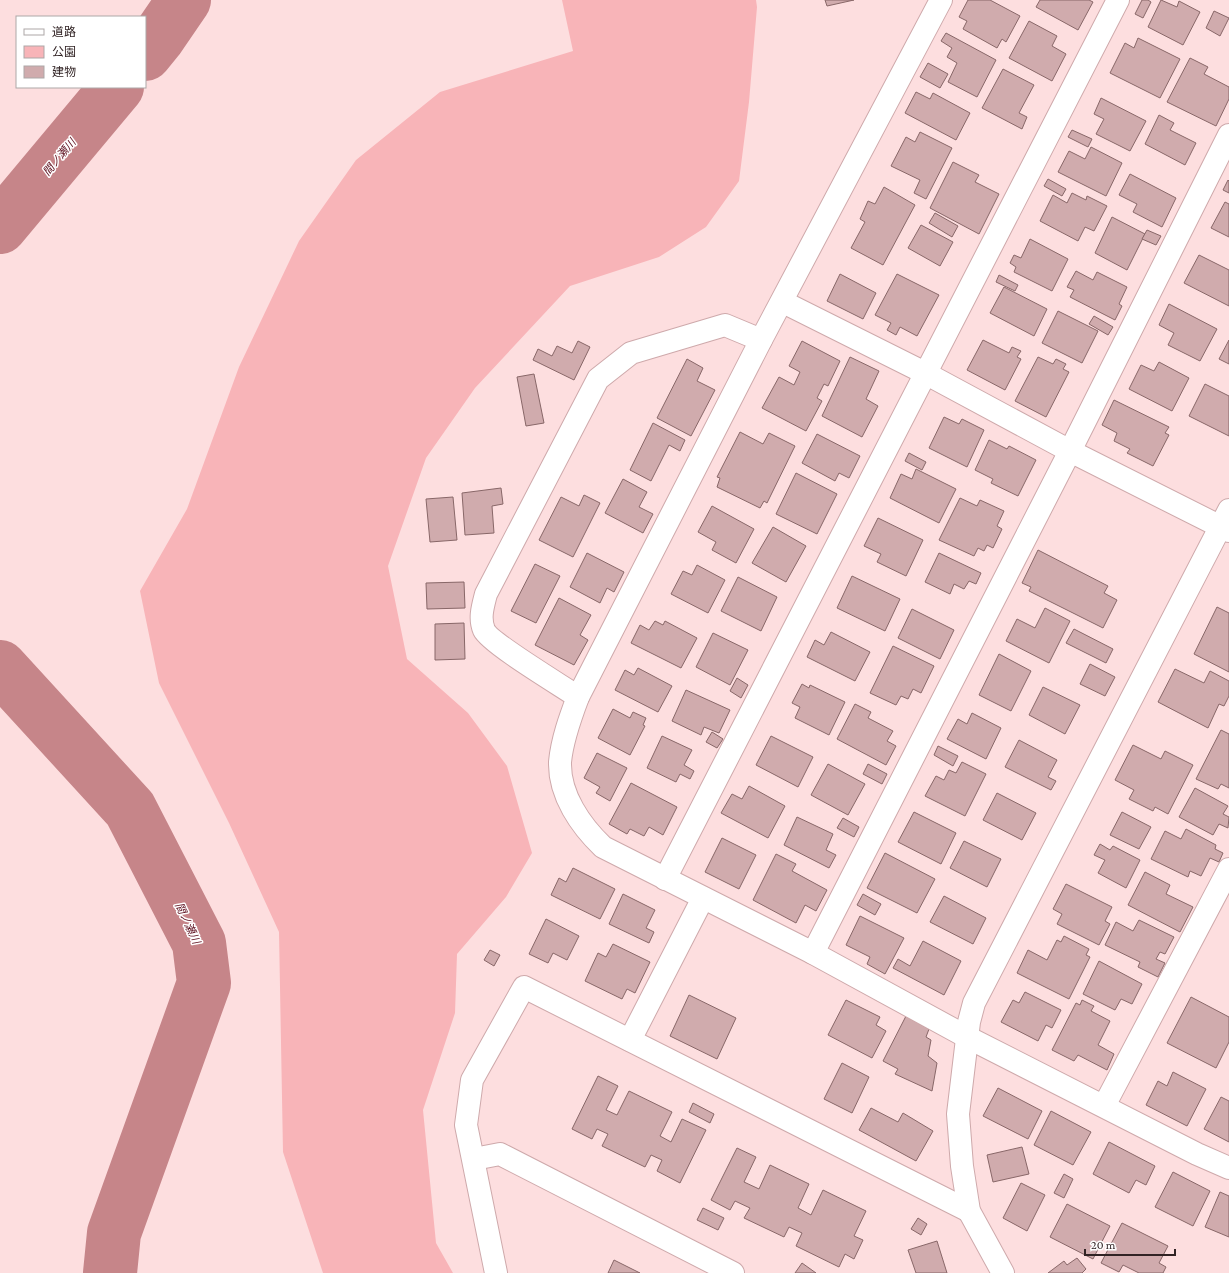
<svg xmlns="http://www.w3.org/2000/svg" width="1229" height="1273" font-family="'Crimson Pro','Noto Sans JP',serif">
<style>
.green{fill:#f8b4b8}
.lines{fill:none;stroke-linecap:round;stroke-linejoin:round}
.river{stroke:#c68589;stroke-width:54}
.building{fill:#d0abad;stroke:#886768}
.street-casing{stroke:#cea9ab;stroke-width:24}
.secondary-casing{stroke:#cea9ab;stroke-width:24}
.street{stroke:#fff;stroke-width:22}
.secondary{stroke:#fff;stroke-width:22}
.labels{text-anchor:middle;stroke-width:3;stroke-linejoin:round;paint-order:stroke}
.water-label{font-size:11px;font-style:italic;fill:#5e101f;stroke:#fff}
</style>
<rect width="100%" height="100%" fill="#fddedf"/>
<!-- green -->
<path class="green" d="M562 0H756L757 7 749 102 739 181 706 227 659 257 570 286 475 388 426 458 388 566 407 659 468 713 507 766 532 853 506 897 457 954 455 1013 423 1110 436 1243 453 1273H323L283 1152 279 932 229 823 159 683 140 591 187 509 239 367 299 241 356 160 440 92 573 51Z"/>
<g class="lines">
<!-- river -->
<g class="river">
<path d="M145 54 158 38 184 0"/>
<path d="M0 227 117 87"/>
<path d="M0 667 130 809 199 943 204 983 114 1233 110 1273"/>
</g>
</g>
<!-- building -->
<g class="building">
<path d="M825 0H854L827 6Z"/>
<path d="M968 0H990L1020 16 1006 42 1002 39 997 48 963 29 967 21 959 17Z"/>
<path d="M1040 0H1089L1093 2 1078 30 1036 7Z"/>
<path d="M1142 0H1148L1151 2 1143 18 1135 14Z"/>
<path d="M1161 0 1177 7 1179 1 1200 12 1183 45 1148 27Z"/>
<path d="M1214 11 1229 18 1220 36 1206 28Z"/>
<path d="M1029 21 1057 36 1052 46 1066 54 1052 81 1009 58Z"/>
<path d="M946 33 996 60 977 97 948 82 957 63 947 57 952 48 941 41Z"/>
<path d="M1138 38 1180 59 1160 98 1110 73 1125 43 1134 48Z"/>
<path d="M1190 58 1208 67 1204 74 1229 87V99L1216 126 1167 102Z"/>
<path d="M928 63 948 74 940 88 920 77Z"/>
<path d="M1003 69 1034 85 1019 113 1027 117 1022 129 982 108Z"/>
<path d="M916 92 930 99 933 93 970 113 956 140 905 113Z"/>
<path d="M1101 98 1146 121 1130 151 1096 134 1104 119 1094 114Z"/>
<path d="M1159 115 1174 123 1170 130 1196 143 1185 165 1145 144Z"/>
<path d="M1072 130 1092 139 1088 147 1068 137Z"/>
<path d="M920 132 952 148 926 199 914 193 920 180 891 166 906 137 915 142Z"/>
<path d="M1091 147 1122 163 1106 196 1058 172 1069 151 1085 159Z"/>
<path d="M953 162 979 175 975 182 999 194 979 234 930 208Z"/>
<path d="M1130 174 1176 198 1162 227 1133 212 1137 204 1119 195Z"/>
<path d="M1048 179 1066 189 1062 196 1044 186Z"/>
<path d="M1228 180 1229 181V193L1223 190Z"/>
<path d="M884 187 915 205 883 265 851 248 865 222 860 219 868 201 875 204Z"/>
<path d="M1072 193 1086 200 1087 196 1107 206 1094 231 1085 227 1078 241 1040 221 1053 195 1067 203Z"/>
<path d="M1225 202 1229 204V237L1211 228Z"/>
<path d="M935 213 958 226 952 237 929 223Z"/>
<path d="M1112 217 1145 234 1127 270 1095 253Z"/>
<path d="M921 225 953 242 940 266 908 248Z"/>
<path d="M1147 230 1161 236 1156 245 1142 239Z"/>
<path d="M1030 239 1068 259 1052 291 1014 272 1016 267 1010 263 1014 255 1021 258Z"/>
<path d="M1199 255 1229 270V306L1184 283Z"/>
<path d="M1076 271 1093 280 1097 272 1127 287 1119 304 1122 306 1115 320 1070 297 1074 290 1067 287Z"/>
<path d="M840 274 876 293 863 319 827 301Z"/>
<path d="M897 274 939 295 917 336 900 327 896 335 887 330 891 323 875 315Z"/>
<path d="M999 275 1018 285 1015 291 996 282Z"/>
<path d="M1004 287 1047 309 1034 336 990 313Z"/>
<path d="M1169 304 1217 329 1200 361 1168 345 1174 333 1159 325Z"/>
<path d="M1058 311 1098 331 1082 363 1042 343Z"/>
<path d="M1094 316 1113 327 1108 335 1089 324Z"/>
<path d="M983 340 1009 353 1012 347 1021 351 1017 357 1021 359 1005 390 967 370Z"/>
<path d="M1229 340V364L1219 359Z"/>
<path d="M578 341 590 347 574 380 533 360 538 349 552 356 557 346 572 353Z"/>
<path d="M802 341 840 361 828 386 824 384 817 398 822 401 806 431 762 408 779 377 794 385 800 372 789 366Z"/>
<path d="M850 357 879 371 866 399 878 406 862 437 822 416Z"/>
<path d="M1038 357 1053 364 1056 359 1066 364 1063 369 1069 372 1046 417 1015 401Z"/>
<path d="M687 359 703 368 697 381 715 390 691 436 657 418Z"/>
<path d="M1159 362 1189 378 1172 411 1129 389 1141 365 1154 371Z"/>
<path d="M534 374 544 423 526 426 517 377Z"/>
<path d="M1205 384 1229 396V436L1189 416Z"/>
<path d="M1114 400 1169 427 1165 433 1169 435 1153 466 1127 453 1130 449 1114 441 1117 433 1102 425Z"/>
<path d="M944 417 959 424 962 419 984 430 967 467 929 448Z"/>
<path d="M653 423 685 440 680 451 669 445 651 481 630 470Z"/>
<path d="M740 432 763 444 769 433 795 446 767 503 764 501 760 508 717 487 720 478 717 477Z"/>
<path d="M817 434 860 456 849 478 839 473 835 481 802 463Z"/>
<path d="M989 440 1007 449 1009 446 1036 460 1018 496 991 483 993 479 975 470Z"/>
<path d="M909 453 926 462 922 470 905 461Z"/>
<path d="M916 469 956 489 939 523 890 498 901 474 912 479Z"/>
<path d="M796 473 837 494 817 534 776 514Z"/>
<path d="M623 479 647 492 639 507 653 514 643 533 605 513Z"/>
<path d="M501 488 503 504 492 506 494 533 465 535 462 493Z"/>
<path d="M584 495 600 503 573 557 539 540 561 497 579 506Z"/>
<path d="M453 497 457 540 430 542 426 499Z"/>
<path d="M960 498 977 506 980 500 1004 511 997 526 1002 529 993 548 987 545 984 551 978 548 974 556 939 540Z"/>
<path d="M712 506 754 529 736 563 712 550 716 542 698 532Z"/>
<path d="M878 518 923 540 906 576 877 562 881 554 864 546Z"/>
<path d="M773 527 806 546 786 582 752 563Z"/>
<path d="M1038 550 1108 586 1104 593 1117 600 1103 628 1029 591 1031 587 1022 583Z"/>
<path d="M587 553 624 572 614 592 607 588 600 603 570 587Z"/>
<path d="M939 553 981 573 976 584 969 581 964 589 954 584 950 594 925 582Z"/>
<path d="M535 564 560 576 536 623 511 611Z"/>
<path d="M697 565 725 580 708 613 671 594 683 571 692 575Z"/>
<path d="M852 576 900 599 885 631 837 608Z"/>
<path d="M738 577 777 597 761 631 721 611Z"/>
<path d="M464 582 465 608 427 609 426 583Z"/>
<path d="M559 598 591 615 580 635 588 640 574 665 535 645Z"/>
<path d="M1217 607 1229 613V672L1194 654Z"/>
<path d="M1045 608 1070 621 1049 663 1006 641 1017 619 1035 628Z"/>
<path d="M912 609 954 630 940 659 898 638Z"/>
<path d="M655 621 663 625 665 621 697 638 681 668 631 643 640 625 649 630Z"/>
<path d="M464 623 465 659 435 660V624Z"/>
<path d="M1074 629 1113 649 1106 663 1066 643Z"/>
<path d="M831 632 870 652 855 681 807 657 815 640 824 645Z"/>
<path d="M713 633 748 650 730 685 696 667Z"/>
<path d="M893 646 934 666 921 693 913 689 908 699 901 696 896 705 870 693Z"/>
<path d="M999 654 1031 671 1011 711 979 695Z"/>
<path d="M1090 664 1115 677 1105 696 1080 684Z"/>
<path d="M638 668 672 686 658 712 615 690 625 670 634 675Z"/>
<path d="M1175 669 1204 683 1210 671 1229 681V696L1224 706 1219 704 1208 728 1158 702Z"/>
<path d="M737 678 748 685 741 698 730 691Z"/>
<path d="M802 684 809 688 810 685 845 702 829 735 795 718 800 707 792 703Z"/>
<path d="M1043 687 1080 705 1065 734 1029 715Z"/>
<path d="M686 690 730 710 719 733 704 727 701 735 672 721Z"/>
<path d="M855 704 871 712 868 718 893 731 887 741 896 746 886 765 837 739Z"/>
<path d="M613 709 630 718 633 712 646 718 643 725 645 726 630 755 598 738Z"/>
<path d="M972 713 1001 728 986 759 947 739 958 719 967 724Z"/>
<path d="M1221 730 1229 734V788L1221 784 1218 789 1196 779Z"/>
<path d="M712 732 723 739 717 748 706 742Z"/>
<path d="M662 736 692 750 684 765 694 771 690 779 680 774 676 782 647 768Z"/>
<path d="M771 736 813 757 798 787 756 765Z"/>
<path d="M1019 740 1057 760 1048 777 1056 781 1051 790 1005 767Z"/>
<path d="M1133 745 1161 759 1165 751 1193 765 1168 814 1155 807 1153 811 1129 799 1134 790 1115 780Z"/>
<path d="M938 746 958 756 953 766 934 755Z"/>
<path d="M597 753 627 768 610 801 596 793 600 787 584 778Z"/>
<path d="M962 762 986 774 965 816 925 796 936 776 944 780 949 770 956 773Z"/>
<path d="M828 764 865 784 848 815 811 795Z"/>
<path d="M868 764 887 774 882 784 863 774Z"/>
<path d="M631 783 677 807 663 835 649 827 644 836 630 829 627 834 609 824Z"/>
<path d="M749 786 785 806 768 838 721 813 732 794 742 799Z"/>
<path d="M1195 788 1228 806 1223 814 1229 817 1228 828 1219 824 1213 835 1179 817Z"/>
<path d="M997 793 1036 813 1022 840 983 820Z"/>
<path d="M914 812 956 833 941 864 898 842Z"/>
<path d="M1122 812 1151 827 1139 849 1110 835Z"/>
<path d="M797 817 833 834 826 850 836 855 829 868 784 845Z"/>
<path d="M843 818 859 827 854 837 837 828Z"/>
<path d="M1186 829 1216 845 1215 849 1223 853 1219 862 1210 858 1201 876 1190 871 1188 877 1151 859 1165 831 1181 839Z"/>
<path d="M722 838 756 855 739 889 705 872Z"/>
<path d="M964 841 1001 859 987 887 950 868Z"/>
<path d="M1100 844 1110 850 1113 846 1140 860 1126 888 1098 873 1105 860 1094 855Z"/>
<path d="M885 853 935 879 917 913 867 888Z"/>
<path d="M776 854 796 864 792 871 827 890 816 911 805 905 796 923 753 900Z"/>
<path d="M573 868 615 889 600 919 551 895 559 878 566 882Z"/>
<path d="M1145 872 1170 885 1166 894 1193 907 1180 932 1128 905Z"/>
<path d="M1066 884 1112 907 1105 921 1110 924 1099 945 1057 924 1062 914 1053 909Z"/>
<path d="M623 894 655 910 646 928 654 932 649 943 609 924Z"/>
<path d="M863 894 881 904 875 915 857 905Z"/>
<path d="M944 896 986 918 973 944 930 922Z"/>
<path d="M860 916 904 938 885 974 867 964 870 957 846 945Z"/>
<path d="M546 919 579 936 567 960 553 953 548 963 529 954Z"/>
<path d="M1139 920 1174 937 1165 954 1160 952 1156 959 1165 963 1158 977 1138 967 1140 962 1105 945 1116 922 1133 931Z"/>
<path d="M1064 936 1089 949 1086 955 1090 957 1069 999 1017 973 1028 950 1047 960 1057 940 1061 942Z"/>
<path d="M923 941 961 961 944 995 893 968 898 959 910 966Z"/>
<path d="M613 944 650 962 635 993 627 989 622 999 585 981 598 953 606 957Z"/>
<path d="M490 950 500 955 494 966 484 960Z"/>
<path d="M1099 961 1142 984 1132 1004 1121 999 1115 1010 1083 994Z"/>
<path d="M1025 992 1061 1010 1052 1028 1046 1025 1038 1041 1001 1022 1013 1000 1019 1003Z"/>
<path d="M689 995 736 1018 717 1059 670 1036Z"/>
<path d="M1191 997 1229 1017V1042L1216 1068 1167 1043Z"/>
<path d="M846 1000 880 1017 876 1025 886 1031 872 1058 828 1035Z"/>
<path d="M1082 1000 1094 1006 1091 1011 1110 1021 1098 1045 1114 1054 1107 1070 1078 1055 1074 1061 1052 1050 1076 1003 1080 1005Z"/>
<path d="M906 1016 929 1029 926 1037 931 1040 928 1056 937 1063 932 1091 895 1074 898 1069 883 1061Z"/>
<path d="M842 1063 869 1077 852 1113 824 1099Z"/>
<path d="M1173 1072 1206 1089 1187 1126 1146 1105 1158 1081 1167 1086Z"/>
<path d="M598 1076 618 1086 606 1110 617 1115 629 1091 672 1112 660 1136 671 1142 682 1119 706 1130 680 1183 657 1171 662 1160 651 1155 645 1167 602 1146 608 1134 597 1129 592 1139 572 1129Z"/>
<path d="M998 1088 1042 1111 1028 1139 983 1116Z"/>
<path d="M1221 1097 1229 1101V1142L1204 1129Z"/>
<path d="M693 1103 714 1114 710 1123 689 1112Z"/>
<path d="M871 1108 898 1122 903 1113 933 1131 916 1161 859 1130Z"/>
<path d="M1051 1111 1091 1132 1073 1165 1034 1145Z"/>
<path d="M1109 1142 1155 1166 1146 1185 1136 1180 1129 1193 1093 1174Z"/>
<path d="M1022 1147 1029 1174 993 1182 987 1155Z"/>
<path d="M737 1148 756 1157 744 1182 759 1189 770 1165 809 1184 798 1208 811 1215 823 1190 866 1211 854 1236 863 1240 854 1259 845 1254 839 1267 796 1246 802 1233 789 1227 784 1237 744 1218 750 1208 735 1201 730 1210 711 1200Z"/>
<path d="M1173 1172 1210 1191 1193 1226 1155 1207Z"/>
<path d="M1064 1174 1073 1179 1064 1198 1054 1193Z"/>
<path d="M1021 1183 1045 1195 1027 1231 1003 1218Z"/>
<path d="M1220 1192 1229 1196V1237L1205 1227Z"/>
<path d="M1067 1204 1110 1226 1093 1259 1050 1237Z"/>
<path d="M703 1208 724 1218 718 1230 697 1220Z"/>
<path d="M918 1218 927 1224 921 1235 911 1229Z"/>
<path d="M1122 1223 1168 1246 1159 1263 1166 1267 1163 1273H1139L1123 1265 1119 1272 1101 1263Z"/>
<path d="M937 1241 947 1273H916L908 1250Z"/>
<path d="M1077 1258 1086 1269 1082 1273H1048L1064 1261 1067 1265Z"/>
<path d="M614 1260 640 1273H608Z"/>
<path d="M802 1263 816 1273H795Z"/>
</g>
<g class="lines">
<!-- street casing -->
<g class="street-casing">
<g id="street">
<path d="M941 0 761 340 578 697C570 718 562 740 560 762 559 795 581 826 603 847L813 953 967 1037 1197 1154 1229 1168"/>
<path d="M783 302 925 373 1070 451 1229 531"/>
<path d="M578 697C562 686 490 643 484 630 479 618 483 606 486 594L598 379 631 353 725 325 761 340"/>
<path d="M665 879 1118 0"/>
<path d="M813 953 1070 451 1229 135"/>
<path d="M630 1040 703 898"/>
<path d="M1104 1106 1229 869"/>
<path d="M474 1159 500 1154 733 1273"/>
<path d="M496 1273 466 1125 472 1080 524 987 969 1211"/>
</g>
</g>
<!-- secondary casing -->
<g class="secondary-casing">
<path id="secondary" d="M1003 1273 969 1211 962 1166 958 1114 969 1022 974 1003 1229 510"/>
</g>
<!-- street -->
<use href="#street" class="street"/>
<!-- secondary -->
<use href="#secondary" class="secondary"/>
</g>
<g class="labels">
<!-- water labels -->
<g class="water-label">
<text transform="translate(59 157) rotate(-50)" y="4">間ノ瀬川</text>
<text transform="translate(188 923) rotate(65)" y="4">間ノ瀬川</text>
</g>
</g>
<!-- legend -->
<rect x="16" y="16" width="130" height="72" fill="#ffffff" stroke="#ada7a7"/>
<rect x="24" y="29" width="20" height="6" fill="#ffffff" stroke="#ada7a7"/>
<text x="52" y="36" font-size="12" fill="#312324">道路</text>
<rect x="24" y="46" width="20" height="12" fill="#f8b4b8" stroke="#ada7a7"/>
<text x="52" y="56" font-size="12" fill="#312324">公園</text>
<rect x="24" y="66" width="20" height="12" fill="#d0abad" stroke="#ada7a7"/>
<text x="52" y="76" font-size="12" fill="#312324">建物</text>
<!-- scale -->
<path d="M1085 1249v6h90v-6" fill="none" stroke="#312324" stroke-width="2"/>
<text x="1091" y="1249" font-size="12" fill="#312324" stroke="#ffffff" stroke-width="3" paint-order="stroke">20 m</text>
</svg>
